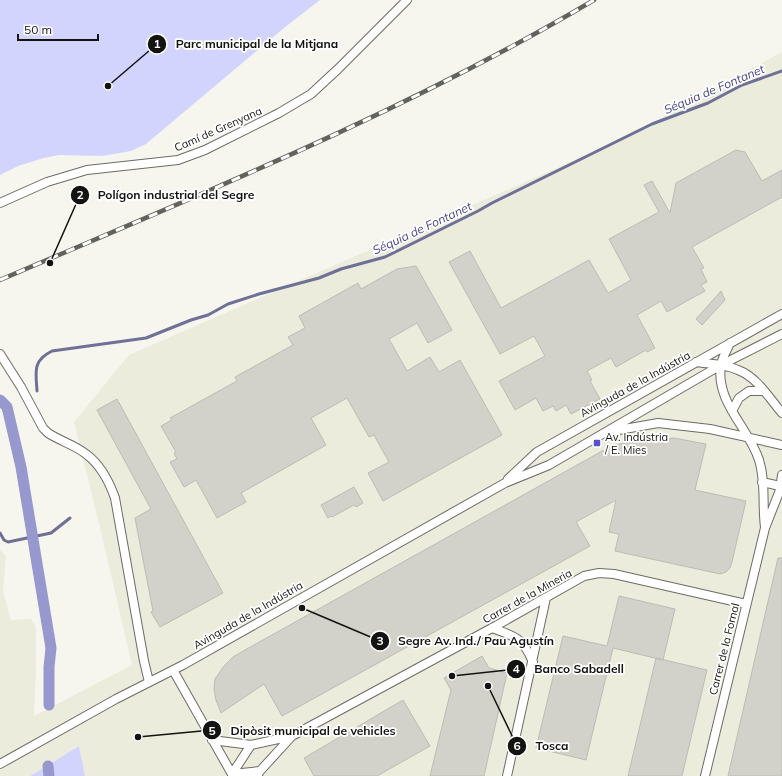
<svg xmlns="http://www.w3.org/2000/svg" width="782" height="776" viewBox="0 0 782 776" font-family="Mulish,sans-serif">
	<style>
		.built { fill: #ebecdc }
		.green { fill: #d3d4fd }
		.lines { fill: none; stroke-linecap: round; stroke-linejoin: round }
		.stream { stroke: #6f7095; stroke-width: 3 }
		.canal { stroke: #9798cd; stroke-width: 11 }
		.building { fill: #d2d2ca; stroke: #bcbcb4 }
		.street-casing { stroke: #6c6c65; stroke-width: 10 }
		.street { stroke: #fff; stroke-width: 8 }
		.rail-casing { stroke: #63635e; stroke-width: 4.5 }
		.rail { stroke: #fff; stroke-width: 3; stroke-dasharray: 9; stroke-linecap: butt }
		.poi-dot { fill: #5f50c9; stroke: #fff; stroke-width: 1.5 }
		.labels { text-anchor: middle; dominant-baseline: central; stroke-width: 3.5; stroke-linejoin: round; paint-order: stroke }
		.street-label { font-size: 11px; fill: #131311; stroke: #fff }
		.poi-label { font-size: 11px; fill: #131311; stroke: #fff; text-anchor: start }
		.water-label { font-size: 12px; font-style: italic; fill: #4a4588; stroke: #fff }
		.leader { fill: none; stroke: #131311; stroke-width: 1.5 }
		.callout-dot { fill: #131311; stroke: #fff; stroke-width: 1.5 }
		.mark-label { font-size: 12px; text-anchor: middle; font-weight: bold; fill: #fff }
		.callout-label { font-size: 12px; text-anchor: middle; font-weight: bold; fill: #131311; stroke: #fff; stroke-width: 3.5; stroke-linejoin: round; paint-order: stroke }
	</style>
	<rect width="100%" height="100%" fill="#f6f6ee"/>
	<path class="built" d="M782,52v724h-697l-6,-30 -49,30h-30v-227l6,8 -3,34 8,29 20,-1 5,8v45l-2,44 98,-51 -31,-133 -27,-110 55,-67 490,-214z"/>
	<path class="green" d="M0,0h320l-36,28 -138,116 -15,7 -29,5 -43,-1 -15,3 -26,8 -18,9z
		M79,746l6,30h-55z"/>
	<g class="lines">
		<path class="stream" d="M37,391c-1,-19 -5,-30 15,-40l94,-13 45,-18 17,-5 20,-11 31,-10 60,-16 22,-9 44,-12 93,-46 14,-8 160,-79 56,-21 34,-18 40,-14
			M0,533l4,7 4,2 43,-9 19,-15"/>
		<path class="canal" d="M0,400l7,7 14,60 30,181 -2,19v38
			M48,766l1,10"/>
	</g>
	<path class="building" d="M736,150l9,2 17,29 20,-11v27l-90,50 12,21 -3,1 6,13 -6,3 4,6 -38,21 -6,-11 -24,14 18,33 -8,4 -1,-2 -30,17 -5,-9 -24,13 5,9 -2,1 10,18 -29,15 -5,-9 -10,6 -3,-5 -10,5 -7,-13 -21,12 -16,-29 46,-25 -11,-20 -34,18 -51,-92 21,-11 31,57 88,-48 19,33 23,-13 -22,-41 50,-27 -15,-27 8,-4 18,32 6,-30z
		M416,266l36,64 -24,13 -11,-20 -28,16 18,32 23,-14 9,15 21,-12 42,75 -119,66 -15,-28 21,-11 -15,-27 -5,2 -22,-39 -36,20 15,27 -85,48 5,9 -29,16 -21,-38 -12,7 -14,-25 7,-3 -3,-6 2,-1 -15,-26 11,-6 -2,-2 67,-37 -2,-4 58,-32 -5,-8 17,-9 -6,-12 59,-33 3,6 36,-20z
		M721,291l4,9 -23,25 -6,-6z
		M117,399l106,194 -63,34 -9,-15 2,-1 -18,-93 16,-9 -54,-99z
		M674,438l32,6 -11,46 51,11 -14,61 -2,6 -4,4 -6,2 -105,-23 4,-17 -10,-2 7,-32 -40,22 14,24 -308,170 -18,-32 -43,29 -5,-13 -2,-11 1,-10 9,-13 9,-9 12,-7 368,-205 27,-4z
		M354,487l9,16 -7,4 -2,-2 -22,12 -1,-1 -3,2 -7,-13z
		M778,558h4v213l-1,5h-53z
		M619,596l56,13 -12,51 -50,-12 -27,112 -50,-12 27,-112 44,10z
		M482,656l7,12 18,5 -23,103h-54l21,-86 -7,-12z
		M656,658l51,12 -9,38 -16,68h-54z
		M403,700l27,46 -53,30h-63l-10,-18z"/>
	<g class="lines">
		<g class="street-casing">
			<path id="street" d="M0,203l47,-21 40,-12 91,-10 27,-10 74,-37 32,-19 27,-25 69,-69
				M730,343c-3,7 -8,15 -9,22 -6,37 28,63 38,95 7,22 3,45 6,67
				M0,354l21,33 22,41 5,5c12,8 27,12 38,21 15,11 23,27 29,44l29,163 5,21
				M696,362c14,2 29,2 42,8 19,7 31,28 44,43
				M732,411l7,-13 10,-7h14
				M613,431l45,-8 52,6 72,16
				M508,479l29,-27 245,-138
				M762,482l18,4 2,-2
				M492,628c24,9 30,9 41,34
				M173,670l60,106
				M212,740l39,5 41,-9 200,-108 92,-52 15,-3 15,1 132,30
				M0,764l116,-65 67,-34 322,-182 44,-18 172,-100 61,-31
				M232,774l19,-29
				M232,774l28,-3
				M257,776l3,-5 32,-35
				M507,776l39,-178
				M705,776l60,-248 15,-38 2,-15"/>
		</g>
		<use href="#street" class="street"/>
		<g class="rail-casing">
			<path id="rail" d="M0,280c201,-86 405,-168 594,-280"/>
		</g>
		<use href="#rail" class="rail"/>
	</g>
	<rect class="poi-dot" x="593" y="439" width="8" height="8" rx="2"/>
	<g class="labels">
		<g class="street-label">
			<text transform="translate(218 129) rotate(-24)">Camí de Grenyana</text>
			<text transform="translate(635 384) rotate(-29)">Avinguda de la Indústria</text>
			<text transform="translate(527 596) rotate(-29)">Carrer de la Mineria</text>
			<text transform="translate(248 615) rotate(-30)">Avinguda de la Indústria</text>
			<text transform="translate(724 649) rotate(-76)">Carrer de la Fornal</text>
		</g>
		<g class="poi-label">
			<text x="605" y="437">Av. Indústria<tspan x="605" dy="13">/ E. Mies</tspan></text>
		</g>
		<g class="water-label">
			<text transform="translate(714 89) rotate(-23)">Séquia de Fontanet</text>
			<text transform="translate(422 228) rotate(-25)">Séquia de Fontanet</text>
		</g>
	</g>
	<path class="leader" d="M108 86L157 44M50 263L80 195M302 608L380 641M452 676L516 669M138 737L212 730M488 686L517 746"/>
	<g class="callout-dot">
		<circle cx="108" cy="86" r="4"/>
		<circle cx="50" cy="263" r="4"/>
		<circle cx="302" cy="608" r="4"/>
		<circle cx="452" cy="676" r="4"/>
		<circle cx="138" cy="737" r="4"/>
		<circle cx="488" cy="686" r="4"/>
		<circle cx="157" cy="44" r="10"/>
		<circle cx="80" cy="195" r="10"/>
		<circle cx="380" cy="641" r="10"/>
		<circle cx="516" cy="669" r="10"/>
		<circle cx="212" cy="730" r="10"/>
		<circle cx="517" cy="746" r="10"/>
	</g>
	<g class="mark-label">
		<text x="157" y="48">1</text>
		<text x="80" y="199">2</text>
		<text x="380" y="645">3</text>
		<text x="516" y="673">4</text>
		<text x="212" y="735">5</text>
		<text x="517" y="750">6</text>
	</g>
	<g class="callout-label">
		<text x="257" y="48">Parc municipal de la Mitjana</text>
		<text x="176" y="199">Polígon industrial del Segre</text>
		<text x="476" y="645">Segre Av. Ind./ Pau Agustín</text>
		<text x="579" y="673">Banco Sabadell</text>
		<text x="313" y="735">Dipòsit municipal de vehicles</text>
		<text x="552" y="750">Tosca</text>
	</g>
	<path d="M18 34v6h80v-6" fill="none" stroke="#131311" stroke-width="2"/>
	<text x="24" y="34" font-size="12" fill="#131311" stroke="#ffffff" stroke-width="3" paint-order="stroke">50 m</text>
</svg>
